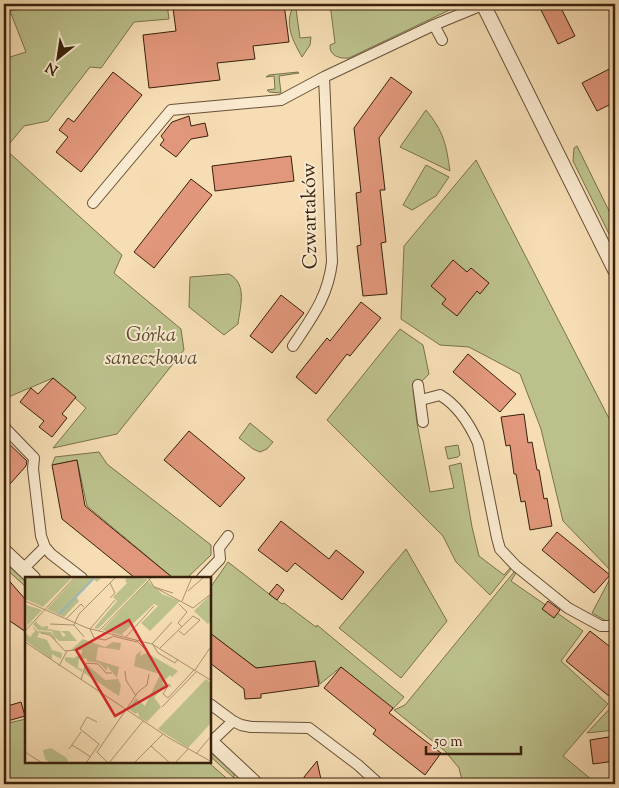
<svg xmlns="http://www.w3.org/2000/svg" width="619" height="788" viewBox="0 0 619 788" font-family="'Sorts Mill Goudy',serif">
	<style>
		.green { fill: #bcc18c; stroke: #7a714c }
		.building { fill: #e1977b; stroke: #38210d }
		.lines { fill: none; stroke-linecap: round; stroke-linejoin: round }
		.minor-casing { stroke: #685036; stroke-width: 12 }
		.tertiary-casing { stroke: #685036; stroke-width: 16 }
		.minor { stroke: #f9e9ce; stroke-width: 10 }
		.tertiary { stroke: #f9e9ce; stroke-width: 14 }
		.labels { text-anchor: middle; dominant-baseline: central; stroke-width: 4; stroke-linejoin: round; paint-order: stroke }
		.street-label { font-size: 20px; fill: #38210d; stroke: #f9e9ce }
		.park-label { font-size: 20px; font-style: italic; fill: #59492d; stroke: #f9e9ce }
		.inset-river { fill: none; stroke: #a0bab7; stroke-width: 2.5 }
		.inset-road { fill: none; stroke: #aa9271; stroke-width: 1 }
		.view { fill: #d62828; fill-opacity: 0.15; stroke: #d62828; stroke-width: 2.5 }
		.inset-edge { fill: none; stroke: #38210d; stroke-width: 2.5 }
	</style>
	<rect width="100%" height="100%" fill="#f6ddb3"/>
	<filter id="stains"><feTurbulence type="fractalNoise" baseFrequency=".004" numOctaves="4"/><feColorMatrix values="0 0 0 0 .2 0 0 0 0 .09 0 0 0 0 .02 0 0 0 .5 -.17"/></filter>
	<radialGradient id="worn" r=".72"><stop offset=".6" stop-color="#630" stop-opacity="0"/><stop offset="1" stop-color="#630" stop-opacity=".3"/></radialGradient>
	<path class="green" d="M32,4h135l2,15 -35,3 -33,46 -11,-1 -42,54 -24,5 -19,23 117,106 -8,18 67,56 3,21 -67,84 -64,14 33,-40 -33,-30 -47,20 -2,-30v-309l22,-7 -16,-41z
		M330,4h132l-113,54c-9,1 -20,-2 -19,-13l5,-2z
		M292,9h4l4,29 11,-1 -1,8 -8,12c-9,-16 -17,-31 -10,-48z
		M298,72l1,1 -20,3 2,17 -12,-1 -2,-2 8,-1 -1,-13 -8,1 3,-2z
		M426,110c18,22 20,34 24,61l-50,-24z
		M577,146l38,77v23l-42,-85 1,-13z
		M476,160l139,270v196l-23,-13 21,-40 -50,-52 -22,-92 -21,-55 -51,-27 -29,-2 -39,-26 3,-73z
		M426,165l23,12 -13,19 -24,14 -9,-5z
		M229,274c19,10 11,33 9,50l-14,11 -35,-28 1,-30z
		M400,329l23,16 6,29 -16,16 4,33 13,69 24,-4 -5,-22 12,-3 11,64 7,29 25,19 6,-7 1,1 -21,26 -34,-33 -13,-26 -116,-116z
		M250,423l23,19 -6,7 -7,3 -7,-3 -14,-11z
		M458,445l2,10 -2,2 -10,2 -3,-12z
		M99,452l8,12 104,81v10l-24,23h-14l-86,-72 -10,-46 -25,5 3,-8z
		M406,549l41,72 -46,57 -62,-50z
		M4,560l22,21v6l-22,-20z
		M228,562l54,42 2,-1 32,24 1,-2 87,72 -15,16 3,-5 -51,-41 -21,17 -5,-23 -56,7 -4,-1 -45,-34v-45z
		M514,572l2,1 -5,8 72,50 -22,30 47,43 -45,52 34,28h-134l-4,-16 -14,-17 -51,-41 11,-5z
		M615,703v27l-28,3z
		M26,719v43h182l25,22h-229v-60z
		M210,752l24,20v6l-24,-22z"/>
	<path class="building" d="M211,4v5l34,-3v-2h39l5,38 -36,4 2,13 -38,4 3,17 -71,8 -6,-53 33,-4 -3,-23z
		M538,4h21l16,32 -17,8z
		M615,66v36l-18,9 -15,-28z
		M113,72l29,23 -61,77 -25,-20 12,-15 -9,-7 9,-12 6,4z
		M391,77l21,15 -33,46 6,52h-5l6,52 -5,1 6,51 -24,2 -6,-50 4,-1 -5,-52 5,-1 -7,-64z
		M189,116l2,10 14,-3 3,13 -17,3 -15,18 -16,-12 4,-5 -3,-4 11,-14z
		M291,156l3,25 -79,10 -3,-25z
		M191,179l21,16 -58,73 -20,-16z
		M453,260l14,12 4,-4 18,15 -9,11 -3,-3 -20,25 -15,-12 4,-5 -15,-13z
		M281,295l23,18 -32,40 -22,-17z
		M361,302l20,16 -31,38 -3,-2 -31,40 -20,-17 31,-39 3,3z
		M468,354l48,40 -16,18 -47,-40z
		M53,378l23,19 -14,17 5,4 -15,19 -13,-10 5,-6 -24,-19 11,-14 7,6z
		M524,414l4,29 4,-1 5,28h2l5,29 3,-1 5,28 -22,4 -5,-29 -4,1 -5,-28h-2l-4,-29 -4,1 -5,-29z
		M189,431l56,47 -25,29 -56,-47z
		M4,439l23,22 -1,5 -16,18 -6,-5z
		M77,460l8,46 88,72h-38l-73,-59 -10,-54z
		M281,521l48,38 7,-9 28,22 -22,28 -47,-37 -8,9 -29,-22z
		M557,532l53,43 -16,18 -52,-43z
		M4,575l22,25v32l-22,-15z
		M277,584l7,6 -7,10 -8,-6z
		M548,601l12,9 -6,8 -12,-9z
		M590,631l19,15 6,-7v62l-49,-40z
		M210,633l46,35 59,-7 4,25 -58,8v4l-16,1 -1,-10 -34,-26z
		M341,667l52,41 -4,5 52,40 -16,22 -52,-41 3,-4 -52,-42z
		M21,702l4,14 -21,6v-15z
		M615,736v25l-22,3 -3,-24z
		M317,761l5,23h-17l-1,-7z"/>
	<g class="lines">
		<g class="minor-casing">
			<path id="minor" d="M434,25l8,15
				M93,203l78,-93 110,-10 43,-23 110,-52 51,-21
				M293,346c19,-29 35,-49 39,-84l-8,-185
				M418,385l5,37
				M421,400l19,-5c17,10 30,30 38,48l19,95 3,11 16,17 52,42 33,18h14
				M4,425l2,4 28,29 -1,11 8,67 4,11 -22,22
				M45,547l6,7 31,24
				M202,578l18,-19 -1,-11 9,-12
				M210,704l23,17 -22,21
				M233,721l8,4 10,2 58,1 49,37 21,19"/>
		</g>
		<g class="tertiary-casing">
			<path id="tertiary" d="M483,4l132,266
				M4,551l29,27
				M210,741l46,43"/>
		</g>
		<use href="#minor" class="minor"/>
		<use href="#tertiary" class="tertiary"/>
	</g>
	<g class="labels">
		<g class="street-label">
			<text transform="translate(311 216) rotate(-91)">Czwartaków</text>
		</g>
		<g class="park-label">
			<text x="151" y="336">Górka<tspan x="151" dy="23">saneczkowa</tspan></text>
		</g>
	</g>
	<g transform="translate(25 577)">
		<rect width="186" height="186" fill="#f6ddb3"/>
		<path d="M0,0h48l-30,30 -18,-8zM51,0h26l-5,5 -3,-3 -18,18 3,4 -15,16 -17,-8zM97,0l4,4v-4l22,2 -50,50 -4,-1 23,-27 -4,-4 14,-14zM123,4l14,13 18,7 -30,30 -9,-8 17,-17 -4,-2 -32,30 3,2 -23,-6zM186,17v27l-3,3 -14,-13zM1,28l16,5 -17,18 2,-3zM15,40l-4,5 6,5 6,-1v3l12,2 3,6 3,-2 -5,-4h8l8,10h-18l-4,-4 2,6 -7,-9 -11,-1 -2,4 10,3 5,10 10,3 -1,6 -9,-5v6l-27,-20v-7l5,4 5,-6 -3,-6 5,6 14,1 4,5 -3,-6 -14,-1 -5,-6zM58,62l22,8 8,-5 8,1 -1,7 -22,-3 -2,13 23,7 -2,11 -10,-12v5l-8,-8 -12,-2v-3l-8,1 -1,9 4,1v3l-17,-11v-4l9,1 8,-5v-3h-11zM116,74l-1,5 7,-3 31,18 -6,6 -2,-2 -8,8 4,3 -12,11 7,10 -14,15 -8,-5 -1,-5 -2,2 -8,-5 8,-11 9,8 14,-29v-3l-25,-8 2,-11zM60,86l20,17 13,-1 3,6 -2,11 -35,-23zM181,102l5,4v40l-23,25 -30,-19zM26,171l16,10 1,5h-18l-5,-4 -2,-9z" fill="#bcc18c"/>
		<path class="inset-river" d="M34,37l36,-37"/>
		<path class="inset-road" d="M123,0l6,10 19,6M129,10l39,21 19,-15M163,14l16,-14M85,21l5,-5 -5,-10M0,24l62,27 65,16 60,37M157,24l10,-24M154,27l8,8 -9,11 4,4M41,42l15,-15 3,3M25,47l24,1M65,52l25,-29M65,52l4,9 11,2 7,-3M0,54l50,-54M74,54l53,-54M16,56l9,2 15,16 11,-1M87,59l25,6M59,60l-10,-12 5,-11 37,-37M101,60l28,-31M112,64l11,11M0,65l144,96 43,24M127,67l20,-22M128,68l5,8 17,10 3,-4M135,71l33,-32 7,4 -16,15 -5,-4M34,89l8,-15M170,93l17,-25M100,94l1,9 10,16M56,103l5,-17 12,1 8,9h6M146,110l-2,-3 -6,10 5,4 26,-28M137,130l34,-35M47,168l19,12M126,169l19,17M44,172l12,-17M0,175l17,11M171,177l16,-19M61,186l13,-19 -19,-15 7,-12 10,5M83,186l-11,-11 41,-60 9,-7 2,-11M84,186l34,-42M109,186l29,-29M150,186l13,-14"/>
		<path class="view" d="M104,43l38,66 -52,30 -39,-66z"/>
		<rect width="186" height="186" class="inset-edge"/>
	</g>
	<rect width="619" height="788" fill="none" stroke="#f6ddb3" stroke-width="20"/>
	<rect x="5" y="5" width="609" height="778" fill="none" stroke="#38210d" stroke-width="2.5"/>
	<rect x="10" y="10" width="599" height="768" fill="none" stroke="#38210d"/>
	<g transform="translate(58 58) rotate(210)" stroke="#f9e9ce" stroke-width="4" paint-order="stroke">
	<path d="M0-4L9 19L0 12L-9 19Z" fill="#38210d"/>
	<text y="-8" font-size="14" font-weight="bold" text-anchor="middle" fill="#38210d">N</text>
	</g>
	<path d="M426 746v8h95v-8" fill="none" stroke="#38210d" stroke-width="2.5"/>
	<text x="434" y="746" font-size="15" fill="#38210d" stroke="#f9e9ce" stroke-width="4" paint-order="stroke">50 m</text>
	<rect width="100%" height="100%" filter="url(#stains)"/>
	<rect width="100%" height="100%" fill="url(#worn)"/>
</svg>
